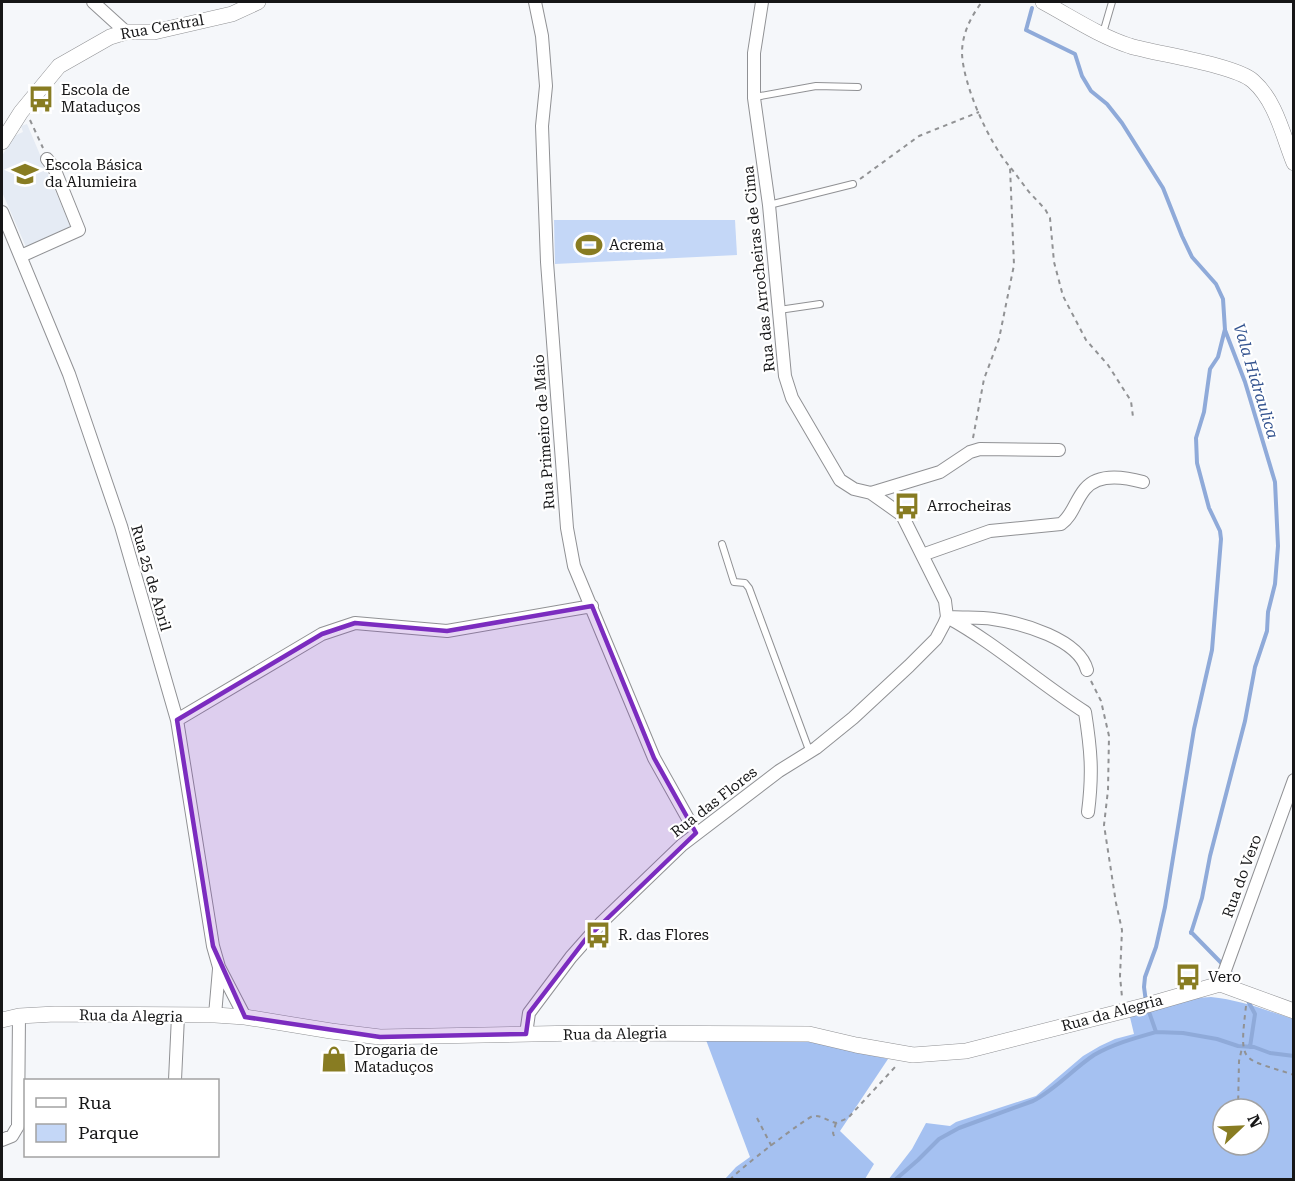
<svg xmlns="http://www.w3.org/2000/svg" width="1295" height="1181" viewBox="0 0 1295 1181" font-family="'Roboto Serif',serif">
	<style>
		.built { fill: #e5ebf4 }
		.green { fill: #c4d7f7 }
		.forest { fill: #a5c1f1; fill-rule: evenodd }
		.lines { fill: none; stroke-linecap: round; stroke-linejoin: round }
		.stream { stroke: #8faad9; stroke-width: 4 }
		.service-casing { stroke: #909194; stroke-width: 8 }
		.minor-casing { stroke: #909194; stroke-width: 14 }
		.tertiary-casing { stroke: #909194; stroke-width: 16 }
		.path { stroke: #919294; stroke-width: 2; stroke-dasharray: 4.5 4.5; stroke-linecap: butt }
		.service { stroke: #fff; stroke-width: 6 }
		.minor { stroke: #fff; stroke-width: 12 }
		.tertiary { stroke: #fff; stroke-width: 15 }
		.marked { fill: #7b2cbf; fill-opacity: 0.2; stroke: #7b2cbf; stroke-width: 4.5; stroke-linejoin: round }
		.labels { text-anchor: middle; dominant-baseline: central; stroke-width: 4.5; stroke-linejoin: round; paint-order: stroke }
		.street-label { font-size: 15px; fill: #161617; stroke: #fff }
		.poi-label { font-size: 15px; fill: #161617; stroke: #fff; text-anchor: start }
		.water-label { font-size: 16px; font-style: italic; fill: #33538f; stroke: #fff }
	</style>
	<rect width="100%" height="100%" fill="#f5f7fa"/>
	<path class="built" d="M27,124l44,104 -42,19h-3l-24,-55v-36l12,-20 9,-4 -2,-6z"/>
	<path class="green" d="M554,220h181l2,35 -182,9z"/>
	<path class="forest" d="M1211,997c29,3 55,13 82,22v160l-405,1 24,-31 14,-26 24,3 6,-4 80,-26 47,-40 17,-10 15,-7 19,-5 -5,-21 67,-15zM1223,1109h36v36h-36z
		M782,1039l36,4 70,16 -48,72 34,33 -9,15h-140l11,-12 14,-10 -44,-117z"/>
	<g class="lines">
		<path class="stream" d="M1032,8l-6,22 49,24 7,22 9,15 16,13 15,19 41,65 19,48 10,21 24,27 7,15 2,31 20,52 30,100 3,64 -3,38 -7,28 -1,19 -12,36 -10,54 -35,135 -8,42 -11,35
			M1191,932l44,45 4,8
			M1247,999l8,15 -5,33
			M1146,1002l-2,-15 1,-10 11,-30 9,-40 29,-178 18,-79 9,-111 -1,-8 -11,-23 -12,-45 -1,-25 8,-26 6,-43 8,-12 7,-28
			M1156,1032l27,1 34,6 21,7 16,1 16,6 24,3
			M895,1180l23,-20 21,-21 20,-11 74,-27c23,-12 40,-32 61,-46 19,-11 41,-17 62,-23l-8,-23"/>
		<g class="service-casing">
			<path id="service" d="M1103,33l9,-31
				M755,97l61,-11 42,1
				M769,205l84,-21
				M779,310l41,-6
				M722,544l12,38 11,1 4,5 60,162"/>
		</g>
		<g class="minor-casing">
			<path id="minor" d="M93,2l33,30
				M535,2l7,34 4,50 -4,40 5,136 20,266 7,38 80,192 42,75
				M2,212l67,162 52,152 56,194 36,226 6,21 26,50
				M21,256l58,-26 -25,-62 -7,-9
				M871,493l69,-21 30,-20 10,-3 79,1
				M922,555l68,-24 71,-7c12,-9 14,-23 24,-35 13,-16 40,-12 58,-7
				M947,617c48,26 91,65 138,95 6,38 8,61 3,100
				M951,617c14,1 29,0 42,2 29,4 86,20 94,51
				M177,720l145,-86 33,-11 92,8 145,-25
				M1220,984l74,-204
				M215,1015l4,-46
				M526,1034l3,-21 42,-56 31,-35 80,-77 97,-74 37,-23 37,-30 56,-52 27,-27 8,-15 3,-7 -2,-16 -43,-86 -31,-22 -17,-4 -14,-9 -48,-82 -7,-22 -16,-171 -15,-107v-45l8,-51
				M175,1080l3,-64
				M2,1140l10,-4 6,-10 1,-110"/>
		</g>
		<g class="tertiary-casing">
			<path id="tertiary" d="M1043,2c28,15 56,34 87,44 27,8 105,19 123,35 23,20 30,55 41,82
				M2,142l19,-30 38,-46 51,-29 16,-5h28l78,-18 26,-12
				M2,1020l17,-4 36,-2 160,1 30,2 86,14 49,6 200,-4 229,1 47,11 57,10 53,-4 181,-46 73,-21 74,27"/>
		</g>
		<path class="path" d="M30,120l13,28
			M1011,168l18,24 16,17 5,9 4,44 9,34 23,44 22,25 23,36 2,16
			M860,179l59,-43 60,-24
			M973,438l11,-59 15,-40 15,-74 -4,-98c-21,-24 -47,-82 -48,-114 0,-19 9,-37 20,-51
			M1091,681l10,20 8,35 -1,54 -4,35 12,78 6,27 -2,46 2,21
			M1246,1006c-7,60 -5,51 48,69
			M1238,1109l1,-48 3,-13
			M757,1118l15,29
			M834,1136l-1,-3 3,-10
			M730,1180c5,-8 77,-63 83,-64 9,-1 14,5 23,7l12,-5 48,-52"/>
		<use href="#service" class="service"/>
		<use href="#minor" class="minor"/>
		<use href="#tertiary" class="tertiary"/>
	</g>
	<path class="marked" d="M592,606l62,152 42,75 -111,107 -56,73 -3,21 -146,3 -135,-20 -32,-71 -36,-226 145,-86 33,-11 92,8z"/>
	<defs>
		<g id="bus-bare" transform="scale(2.07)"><path d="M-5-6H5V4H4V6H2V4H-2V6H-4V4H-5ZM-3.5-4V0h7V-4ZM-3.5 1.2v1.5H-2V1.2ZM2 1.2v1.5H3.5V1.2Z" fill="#887c22" stroke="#fff" stroke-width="2.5" paint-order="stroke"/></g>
		<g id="school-bare" transform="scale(2.07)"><path d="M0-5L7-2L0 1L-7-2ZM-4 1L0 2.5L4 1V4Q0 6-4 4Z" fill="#887c22" stroke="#fff" stroke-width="2.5" paint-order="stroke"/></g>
		<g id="stadium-bare" transform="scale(2.07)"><path d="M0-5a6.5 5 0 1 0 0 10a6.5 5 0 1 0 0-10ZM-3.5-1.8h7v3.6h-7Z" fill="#887c22" stroke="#fff" stroke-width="2.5" paint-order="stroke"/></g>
		<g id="shop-bare" transform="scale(2.07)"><path d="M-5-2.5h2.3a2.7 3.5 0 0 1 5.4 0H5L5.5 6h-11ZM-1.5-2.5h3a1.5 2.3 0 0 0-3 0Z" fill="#887c22" stroke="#fff" stroke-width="2.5" paint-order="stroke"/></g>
	</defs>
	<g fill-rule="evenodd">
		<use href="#bus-bare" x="41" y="99"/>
		<use href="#school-bare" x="25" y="174"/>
		<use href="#stadium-bare" x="589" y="245"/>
		<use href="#bus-bare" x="907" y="506"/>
		<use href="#bus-bare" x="598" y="935"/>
		<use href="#bus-bare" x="1188" y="977"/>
		<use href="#shop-bare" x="334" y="1059"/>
	</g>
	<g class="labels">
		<g class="street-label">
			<text transform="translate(162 27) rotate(-10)">Rua Central</text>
			<text transform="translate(759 269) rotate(-96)">Rua das Arrocheiras de Cima</text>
			<text transform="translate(544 432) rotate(-94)">Rua Primeiro de Maio</text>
			<text transform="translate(151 578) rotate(74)">Rua 25 de Abril</text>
			<text transform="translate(714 802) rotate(-38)">Rua das Flores</text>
			<text transform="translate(1242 876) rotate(-70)">Rua do Vero</text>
			<text transform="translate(1112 1013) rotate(-15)">Rua da Alegria</text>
			<text transform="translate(131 1016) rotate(1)">Rua da Alegria</text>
			<text transform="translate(615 1034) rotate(-1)">Rua da Alegria</text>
		</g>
		<g class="poi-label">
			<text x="61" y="90">Escola de<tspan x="61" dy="17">Mataduços</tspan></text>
			<text x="45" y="165">Escola Básica<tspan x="45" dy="17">da Alumieira</tspan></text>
			<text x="609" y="245">Acrema</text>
			<text x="927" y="506">Arrocheiras</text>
			<text x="618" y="935">R. das Flores</text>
			<text x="1208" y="977">Vero</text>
			<text x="354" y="1050">Drogaria de<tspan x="354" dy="17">Mataduços</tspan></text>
		</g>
		<g class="water-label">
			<text transform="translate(1256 381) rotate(73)">Vala Hidraulica</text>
		</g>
	</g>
	<rect width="1295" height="1181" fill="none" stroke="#161617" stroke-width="6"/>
	<rect x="24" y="1079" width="195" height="78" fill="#ffffff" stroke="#a2a2a2" stroke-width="1.5"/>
	<rect x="36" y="1098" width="30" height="9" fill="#ffffff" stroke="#a2a2a2" stroke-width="1.5"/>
	<text x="78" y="1109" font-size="18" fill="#161617">Rua</text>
	<rect x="36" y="1124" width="30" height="18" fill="#c4d7f7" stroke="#a2a2a2" stroke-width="1.5"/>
	<text x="78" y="1139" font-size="18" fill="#161617">Parque</text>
	<g transform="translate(1241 1127) rotate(67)"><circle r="28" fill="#ffffff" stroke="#a2a2a2" stroke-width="1.5"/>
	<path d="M0-4.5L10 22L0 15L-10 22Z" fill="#887c22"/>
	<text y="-9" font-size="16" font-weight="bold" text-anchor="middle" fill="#161617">N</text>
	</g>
</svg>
